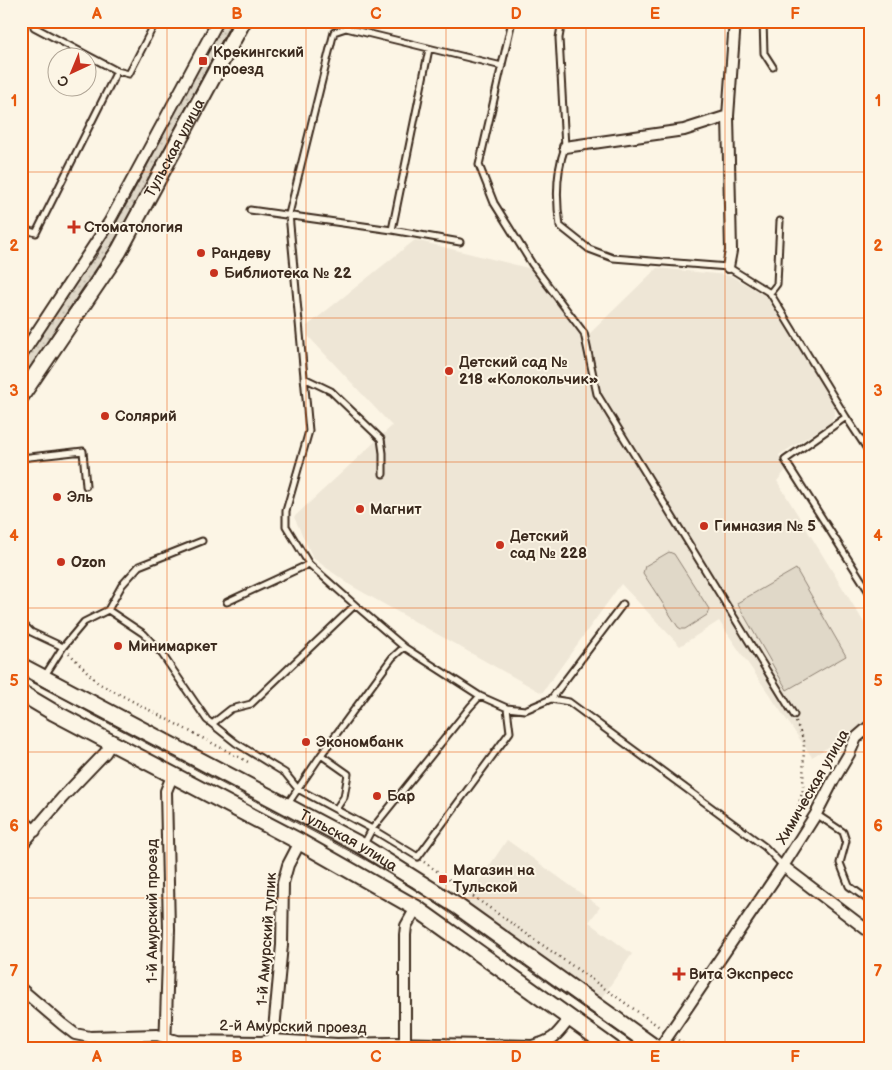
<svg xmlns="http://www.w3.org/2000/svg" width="892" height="1070" viewBox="0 0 892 1070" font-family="'Balsamiq Sans',sans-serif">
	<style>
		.built { fill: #eee6d6 }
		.grass { fill: url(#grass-dots); stroke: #8e8173 }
		.pitch { fill: #e0d8c8; stroke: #8e8173 }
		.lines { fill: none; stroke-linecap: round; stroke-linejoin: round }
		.lane-casing { stroke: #3b2a1e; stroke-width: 9 }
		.street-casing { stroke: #3b2a1e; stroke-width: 14 }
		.secondary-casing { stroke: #3b2a1e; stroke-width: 19 }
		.path { stroke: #3b2a1e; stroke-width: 2.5; stroke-dasharray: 1 4; stroke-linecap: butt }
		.lane { stroke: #fcf5e5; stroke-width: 5 }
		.street { stroke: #fcf5e5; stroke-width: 10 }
		.secondary { stroke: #fcf5e5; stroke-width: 15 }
		.tram { stroke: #3b2a1e; stroke-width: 1 }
		.grid { fill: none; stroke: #e8590c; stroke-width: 1; stroke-opacity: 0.55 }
		.poi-dot { fill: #c8321e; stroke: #fcf5e5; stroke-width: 2 }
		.labels { text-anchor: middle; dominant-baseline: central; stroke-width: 4; stroke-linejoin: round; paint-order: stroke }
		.poi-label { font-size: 15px; font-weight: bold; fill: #3b2a1e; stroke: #fcf5e5; text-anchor: start }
		.street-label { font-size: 15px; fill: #3b2a1e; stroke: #fcf5e5 }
		.neatline { fill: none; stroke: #e8590c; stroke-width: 2 }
		.grid-label { font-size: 16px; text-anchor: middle; font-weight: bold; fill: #e8590c }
	</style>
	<defs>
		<pattern id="grass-dots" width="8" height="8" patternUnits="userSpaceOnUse" patternTransform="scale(1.25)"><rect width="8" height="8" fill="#e0d8c8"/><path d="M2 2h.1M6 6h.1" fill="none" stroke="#c1baab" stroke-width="1.8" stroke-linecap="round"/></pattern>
	</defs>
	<rect width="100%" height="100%" fill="#fcf5e5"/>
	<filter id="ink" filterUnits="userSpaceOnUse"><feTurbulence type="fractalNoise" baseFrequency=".02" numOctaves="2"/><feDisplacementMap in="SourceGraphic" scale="10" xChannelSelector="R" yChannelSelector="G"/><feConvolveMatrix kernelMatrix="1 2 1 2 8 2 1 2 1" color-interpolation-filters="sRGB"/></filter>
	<g filter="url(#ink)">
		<path class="built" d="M415,240l117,29 51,71 74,-72 69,7 7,2 33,19 68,107 1,10 -4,9 -52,33 7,15 -9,11 94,153v87l-59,36 -93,-136 -39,25 -59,-62 -79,109 -192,-108 -37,-27 -19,-41 98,-91 -84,-90 -1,-10z
			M507,840l93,67 -11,15 43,32 -32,46 -136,-97z"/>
		<path class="grass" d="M221,21h15l-112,209 -103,156v-23l62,-95z"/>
		<path class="pitch" d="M669,552l5,2 35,55 -2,6 -22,14h-4l-3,-2 -35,-54 2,-7z
			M796,569l50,87 -59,34 -50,-87z"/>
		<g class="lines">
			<g class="lane-casing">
				<path id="lane" d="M351,21l-5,7 -12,4 -45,182 20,217 -23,80v15l23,38 46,41 49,42 76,49 27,12 18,2 26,-11 18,3 196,145 18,19
					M512,21l-33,144 15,38 38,61 52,69 13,61 197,321
					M562,21l-3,17 6,109c-9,25 -9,53 -5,79l29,23 24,9 115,9 42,26 76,124
					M763,21l1,32 9,14
					M34,27l83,44 12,3 27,-53
					M346,28l156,38
					M250,210l142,20 68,12
					M392,230l37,-181
					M21,232l2,-3 13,4 81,-162
					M770,293l7,-9 3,-63
					M304,378l27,13 50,48 2,14v21
					M871,455l-25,-38 -61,43 86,135
					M21,458l62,-7 3,35
					M227,602l82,-38
					M108,610l14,-25 17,-19 63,-25
					M21,622l10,10 32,15
					M44,677l19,-30 21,-25 24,-12 36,24 18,20 45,66 29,23 49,30 13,16 74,40 46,28 92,-125 -3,-24
					M551,699l72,-95
					M212,724l19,-15 20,-5 104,-99
					M321,755l27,19 -4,23 -8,12
					M287,805l34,-50 71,-97 12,-11
					M816,814l27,18 3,9 -6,22 9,23 22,16
					M364,844l8,-15 98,-122 10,-11"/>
			</g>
			<g class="street-casing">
				<path id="street" d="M871,21v3
					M565,147l119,-17 44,-14
					M728,267l3,-16 -3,-135 7,-95
					M21,356l89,-135 108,-200
					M21,819l14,12
					M21,846l41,-48 43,-45 7,-11
					M783,866l88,67
					M21,989l41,35 13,10 15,3 67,-2 20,6 85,1 11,-2 64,4 55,-1 140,3c23,-6 24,-10 38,-28
					M273,1040l9,-95 1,-62 5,-18 12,-23
					M165,1049l4,-120 -3,-138 7,-17
					M405,1049v-114l1,-9 10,-18
					M659,1049l124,-183 33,-52 17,-33 16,-27 7,-16 15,-13"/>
			</g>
			<g class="secondary-casing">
				<g id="secondary">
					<path id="s1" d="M21,396l98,-145 124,-230"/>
					<path id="s2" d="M21,666l341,180 95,60 200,143"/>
					<path d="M21,693l32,19 247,130 116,66 197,141"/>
				</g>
			</g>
			<path class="path" d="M69,653l29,30 152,80
				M796,722l8,19 -1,49 -8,26 4,3
				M424,862l237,166
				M678,1040l13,9"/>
			<use href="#lane" class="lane"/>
			<use href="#street" class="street"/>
			<use href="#secondary" class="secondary"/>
			<path class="tram" d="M94,260l76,-138
				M21,380l71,-102 30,-50 110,-207
				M21,674l74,42 264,140 54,31 228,162"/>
		</g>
	</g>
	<path class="grid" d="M167,21v1028M306,21v1028M446,21v1028M586,21v1028M725,21v1028M21,172h850M21,318h850M21,462h850M21,608h850M21,752h850M21,898h850"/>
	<g class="poi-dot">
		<rect x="198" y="56" width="10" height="10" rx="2.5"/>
		<path d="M71.5 219.5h5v5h5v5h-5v5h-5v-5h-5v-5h5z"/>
		<circle cx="201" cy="253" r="5"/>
		<circle cx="214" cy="273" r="5"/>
		<circle cx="449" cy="371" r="5"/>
		<circle cx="105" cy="416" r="5"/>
		<circle cx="57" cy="497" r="5"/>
		<circle cx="360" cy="509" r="5"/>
		<circle cx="704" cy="526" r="5"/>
		<circle cx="500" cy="545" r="5"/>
		<circle cx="61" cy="562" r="5"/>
		<circle cx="118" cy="646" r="5"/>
		<circle cx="306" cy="742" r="5"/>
		<circle cx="377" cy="796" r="5"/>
		<rect x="438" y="874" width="10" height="10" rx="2.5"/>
		<path d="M676.5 966.5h5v5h5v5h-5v5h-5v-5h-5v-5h5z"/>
	</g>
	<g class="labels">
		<g class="poi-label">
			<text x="213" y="52">Крекингский<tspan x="213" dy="17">проезд</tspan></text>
			<text x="84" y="227">Стоматология</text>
			<text x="211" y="253">Рандеву</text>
			<text x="224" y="273">Библиотека № 22</text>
			<text x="459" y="362">Детский сад №<tspan x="459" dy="17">218 «Колокольчик»</tspan></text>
			<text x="115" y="416">Солярий</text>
			<text x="67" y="497">Эль</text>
			<text x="370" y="509">Магнит</text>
			<text x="714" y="526">Гимназия № 5</text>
			<text x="510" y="536">Детский<tspan x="510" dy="17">сад № 228</tspan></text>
			<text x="71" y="562">Ozon</text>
			<text x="128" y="646">Минимаркет</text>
			<text x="316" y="742">Экономбанк</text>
			<text x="387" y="796">Бар</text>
			<text x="453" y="870">Магазин на<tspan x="453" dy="17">Тульской</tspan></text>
			<text x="689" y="974">Вита Экспресс</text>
		</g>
		<g class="street-label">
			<text stroke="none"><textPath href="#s1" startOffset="292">Тульская улица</textPath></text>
			<text transform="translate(813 787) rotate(-60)">Химическая улица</text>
			<text stroke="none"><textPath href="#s2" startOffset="371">Тульская улица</textPath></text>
			<text transform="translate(152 911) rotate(-90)">1-й Амурский проезд</text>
			<text transform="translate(267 939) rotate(-86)">1-й Амурский тупик</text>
			<text transform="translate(293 1027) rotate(1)">2-й Амурский проезд</text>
		</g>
	</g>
	<rect width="892" height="1070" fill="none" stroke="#fcf5e5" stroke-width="55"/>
	<g transform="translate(72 72) rotate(224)"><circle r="24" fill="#fcf5e5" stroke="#afa495"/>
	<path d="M0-4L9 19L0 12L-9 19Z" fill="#c8321e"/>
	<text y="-8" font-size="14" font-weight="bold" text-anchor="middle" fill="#3b2a1e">С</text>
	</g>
	<rect x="28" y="28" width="836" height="1014" class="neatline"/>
	<g class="grid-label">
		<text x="97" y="19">A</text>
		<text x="237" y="19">B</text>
		<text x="376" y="19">C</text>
		<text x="516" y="19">D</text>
		<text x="655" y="19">E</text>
		<text x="795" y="19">F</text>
		<text x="14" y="106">1</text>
		<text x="878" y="106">1</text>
		<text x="14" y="251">2</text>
		<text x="878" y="251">2</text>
		<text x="14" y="396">3</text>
		<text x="878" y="396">3</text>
		<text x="14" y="541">4</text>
		<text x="878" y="541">4</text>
		<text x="14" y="686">5</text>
		<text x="878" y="686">5</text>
		<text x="14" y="831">6</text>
		<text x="878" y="831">6</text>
		<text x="14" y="976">7</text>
		<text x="878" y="976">7</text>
		<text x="97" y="1062">A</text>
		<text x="237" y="1062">B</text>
		<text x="376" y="1062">C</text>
		<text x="516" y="1062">D</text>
		<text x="655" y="1062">E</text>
		<text x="795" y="1062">F</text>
	</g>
</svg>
